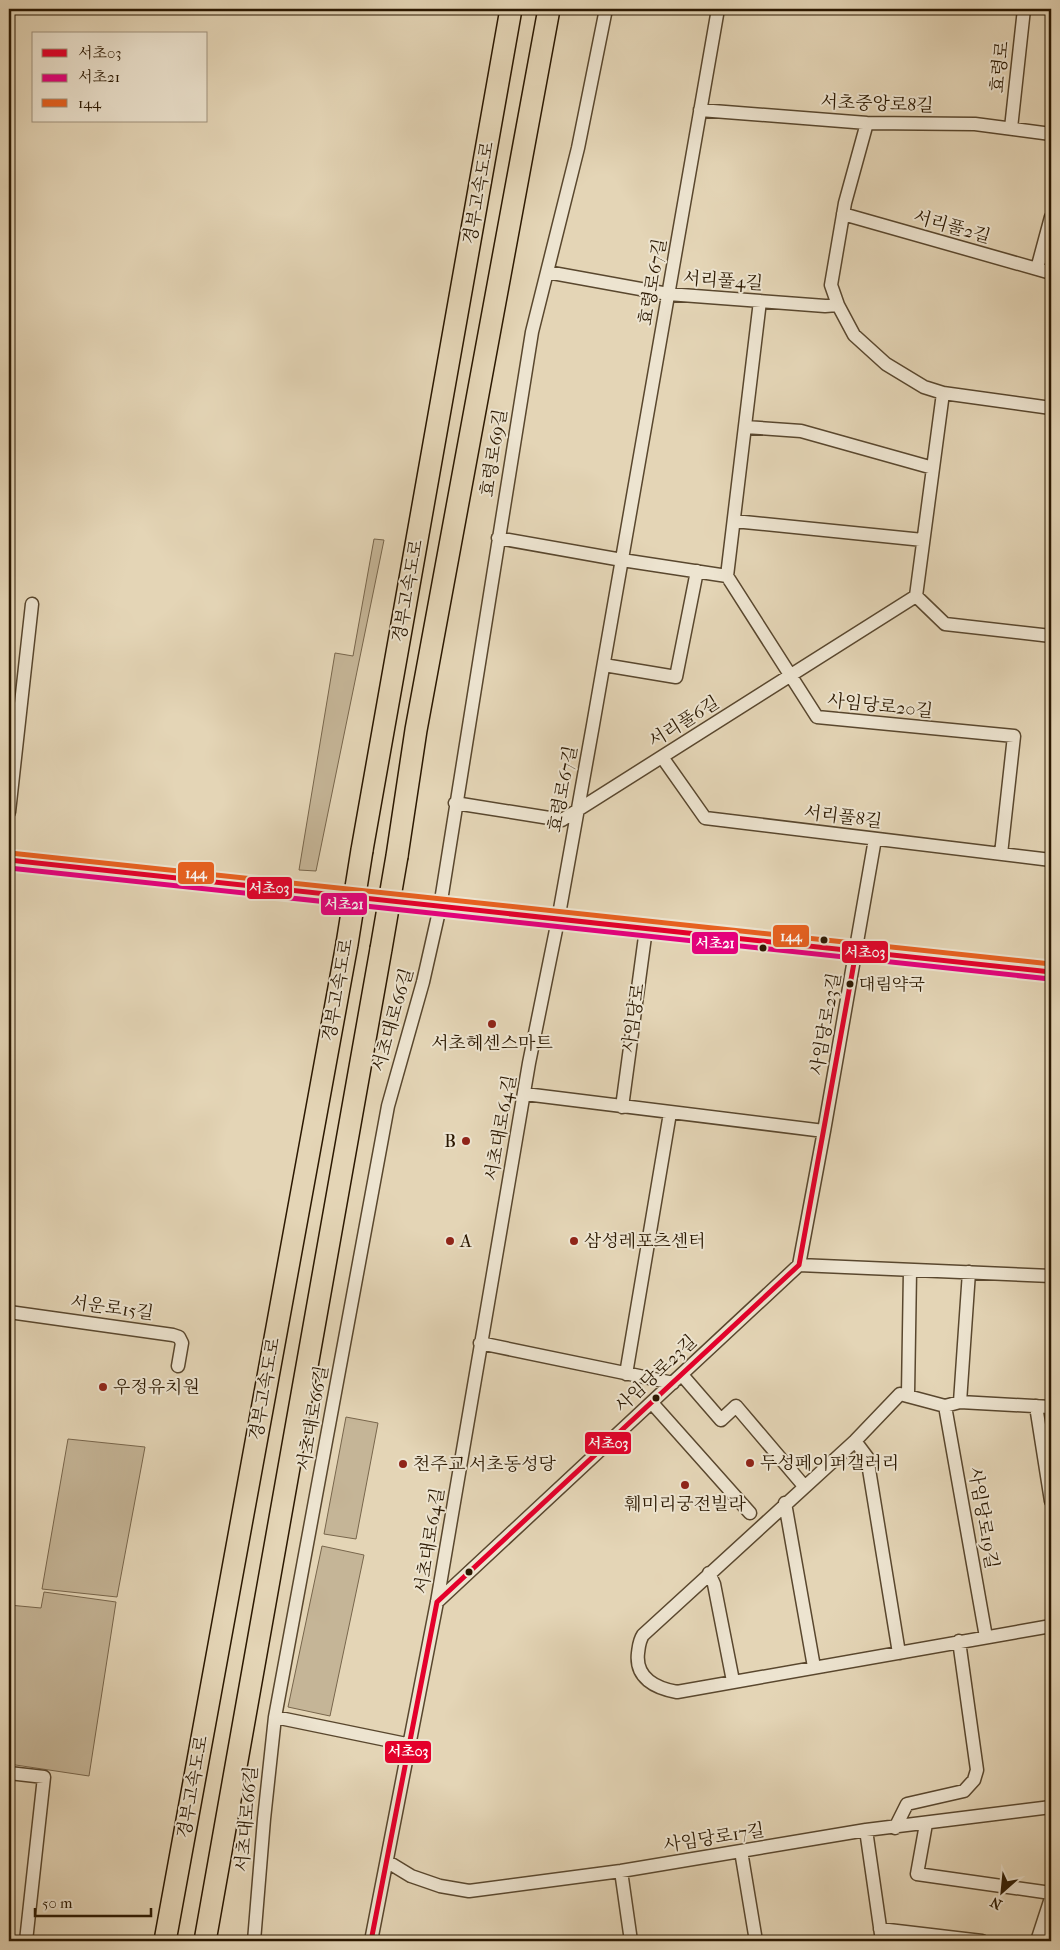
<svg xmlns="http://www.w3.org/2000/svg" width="1060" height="1950" viewBox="0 0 1060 1950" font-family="'IM FELL French Canon','Noto Serif KR',serif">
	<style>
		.green { fill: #c5b597; stroke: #78664c }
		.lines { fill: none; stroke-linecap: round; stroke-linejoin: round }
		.minor-casing { stroke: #59472e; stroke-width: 15 }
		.secondary-casing { stroke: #2b1801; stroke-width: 21 }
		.trunk-casing { stroke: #2b1801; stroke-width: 24 }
		.minor { stroke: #ede4d0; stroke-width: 12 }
		.secondary { stroke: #ede4d0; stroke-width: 19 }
		.trunk { stroke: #e4d5b6; stroke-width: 21 }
		.trunk-bridge-casing { stroke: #2b1801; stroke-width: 24; stroke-linecap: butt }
		.trunk-bridge { stroke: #e4d5b6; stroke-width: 21 }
		.bus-1-casing { stroke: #ede4d0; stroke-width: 9 }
		.bus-2-casing { stroke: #ede4d0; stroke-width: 9 }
		.bus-3-casing { stroke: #ede4d0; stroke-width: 9 }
		.bus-1 { stroke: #e4002b; stroke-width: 5 }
		.bus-2 { stroke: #e5007d; stroke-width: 5 }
		.bus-3 { stroke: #e86120; stroke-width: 5 }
		.bus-dot { fill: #2b1801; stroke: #ede4d0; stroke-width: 2 }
		.poi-dot { fill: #8f2418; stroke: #ede4d0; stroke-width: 2 }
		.labels { text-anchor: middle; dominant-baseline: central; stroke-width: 4; stroke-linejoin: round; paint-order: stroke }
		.bus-label { font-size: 17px; fill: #2b1801; stroke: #ede4d0; text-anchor: start }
		.street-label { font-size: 18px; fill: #2b1801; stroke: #ede4d0 }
		.poi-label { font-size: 18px; fill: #2b1801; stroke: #ede4d0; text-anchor: start }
		.line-badge { stroke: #ede4d0; stroke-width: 2 }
		.badge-label { font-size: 14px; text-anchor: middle; font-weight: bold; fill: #fff }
	</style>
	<rect width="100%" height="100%" fill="#e4d5b6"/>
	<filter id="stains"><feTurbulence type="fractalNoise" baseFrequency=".004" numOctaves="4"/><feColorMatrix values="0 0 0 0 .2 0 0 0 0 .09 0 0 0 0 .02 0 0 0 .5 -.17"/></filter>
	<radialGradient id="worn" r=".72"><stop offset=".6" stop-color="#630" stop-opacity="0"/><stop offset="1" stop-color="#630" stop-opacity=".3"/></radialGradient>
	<path class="green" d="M374,539l10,1 -68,331 -17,-1 36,-217 18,3z
		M346,1417l32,6 -22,116 -32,-5z
		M68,1439l77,8 -28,150 -75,-8z
		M322,1546l42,9 -34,161 -42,-9z
		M44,1592l72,10 -27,174 -80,-12v-159l32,3z"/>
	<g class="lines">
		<g class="minor-casing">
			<path id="minor" d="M700,110l167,13 108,1 76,10
				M867,123l-22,80 -14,82 7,20 16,30 32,29 38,23 19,6 108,15
				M1011,128l13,-119
				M843,214l208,59
				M1037,269l14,-52
				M547,272l121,22 157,12 13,-1
				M760,301l-33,275 90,141 197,19 -13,118
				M943,393l-27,203 29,28 106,12
				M745,427l56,4 132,37
				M734,521l189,19
				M498,538l124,22 105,16
				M604,665l72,12 21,-106
				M662,757l43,61 346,42
				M455,803l107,17 354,-224
				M9,812l23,-208
				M525,1094l299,37
				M622,1107l24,-178
				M799,1265l252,11
				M9,1312l164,23 6,2 3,6 -4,23
				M480,1343l193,40
				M626,1374l44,-261
				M682,1375l39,45 15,-14 68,80
				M908,1394l2,-123
				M960,1402l9,-130
				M652,1403l98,110
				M945,1406l41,231
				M1036,1406l15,95
				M1051,1407l-91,-5 -15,4 -45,-12 -45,47 -212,194c-4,6 -4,11 -5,18 -3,25 17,35 39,39l374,-66
				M855,1441l12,16 32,196
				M785,1503l29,164
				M709,1573l5,11 19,97
				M437,1602l362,-337 25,-134 51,-292
				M275,1717l136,28
				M9,1773l35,4 -18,164
				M926,1824l-9,50 134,19
				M895,1828l12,-24 57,-13 10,-11 3,-10 -18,-129
				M866,1830l16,111
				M741,1851l15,90
				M388,1862l23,14 29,10 29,5 152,-20 245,-41 185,-23
				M621,1871l10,70
				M880,1929l102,12
				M254,1941l10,-122 11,-102 113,-611 35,-124 17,-75 92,-575 46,-184 28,-139
				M371,1941l66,-339 92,-539 29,-143 35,-195 125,-716
				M1037,1941l14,-43"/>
		</g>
		<g class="secondary-casing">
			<path id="secondary" d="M9,860l1042,112"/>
		</g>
		<g class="trunk-casing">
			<path id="trunk" d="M362,850l149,-841
				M397,856l19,-126 133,-721
				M165,1941l182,-997
				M205,1941l176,-992"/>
		</g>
		<use href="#minor" class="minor"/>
		<use href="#secondary" class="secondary"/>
		<use href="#trunk" class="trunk"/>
		<g class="trunk-bridge-casing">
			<path id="trunk-bridge" d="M347,944l15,-94
				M381,949l16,-93"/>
		</g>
		<use href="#trunk-bridge" class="trunk-bridge"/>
		<g class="bus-1-casing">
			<path id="bus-1" d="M9,860l1042,112
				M371,1941l66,-339 362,-337 57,-313"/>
		</g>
		<g class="bus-2-casing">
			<path id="bus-2" d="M9,868l1041,111"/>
		</g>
		<g class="bus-3-casing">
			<path id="bus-3" d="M10,853l1041,111"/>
		</g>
		<use href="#bus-1" class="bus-1"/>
		<use href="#bus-2" class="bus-2"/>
		<use href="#bus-3" class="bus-3"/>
	</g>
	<g class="bus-dot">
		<circle cx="824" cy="940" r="4.5"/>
		<circle cx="763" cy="948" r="4.5"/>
		<circle cx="850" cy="984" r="4.5"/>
		<circle cx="656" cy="1398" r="4.5"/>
		<circle cx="469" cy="1572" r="4.5"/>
	</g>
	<g class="poi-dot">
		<circle cx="492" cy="1024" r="5"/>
		<circle cx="466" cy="1141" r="5"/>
		<circle cx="450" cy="1241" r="5"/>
		<circle cx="574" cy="1241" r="5"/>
		<circle cx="103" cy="1387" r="5"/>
		<circle cx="750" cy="1463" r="5"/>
		<circle cx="403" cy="1464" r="5"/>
		<circle cx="685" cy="1485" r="5"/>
	</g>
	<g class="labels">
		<g class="bus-label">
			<text x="859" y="984">대림약국</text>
		</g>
		<g class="street-label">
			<text transform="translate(1000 67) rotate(-84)">효령로</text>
			<text transform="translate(877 104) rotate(2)">서초중앙로8길</text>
			<text transform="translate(479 193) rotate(-80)">경부고속도로</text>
			<text transform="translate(952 227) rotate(16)">서리풀2길</text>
			<text transform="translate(723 281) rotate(4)">서리풀4길</text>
			<text transform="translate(653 282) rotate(-80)">효령로67길</text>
			<text transform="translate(494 453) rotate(-81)">효령로69길</text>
			<text transform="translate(408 591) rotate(-80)">경부고속도로</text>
			<text transform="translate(880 706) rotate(6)">사임당로20길</text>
			<text transform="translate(684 722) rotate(-32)">서리풀6길</text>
			<text transform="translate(563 789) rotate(-79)">효령로67길</text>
			<text transform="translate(843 817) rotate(7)">서리풀8길</text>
			<text transform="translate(338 990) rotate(-80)">경부고속도로</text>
			<text transform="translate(634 1018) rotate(-82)">사임당로</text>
			<text transform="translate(393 1020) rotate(-74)">서초대로66길</text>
			<text transform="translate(826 1024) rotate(-80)">사임당로23길</text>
			<text transform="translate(501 1128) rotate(-80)">서초대로64길</text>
			<text transform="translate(112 1308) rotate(8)">서운로15길</text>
			<text transform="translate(656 1374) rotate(-43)">사임당로23길</text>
			<text transform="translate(265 1389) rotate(-80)">경부고속도로</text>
			<text transform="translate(313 1418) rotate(-80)">서초대로66길</text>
			<text transform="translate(983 1518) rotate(80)">사임당로19길</text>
			<text transform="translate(430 1541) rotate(-81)">서초대로64길</text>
			<text transform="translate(193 1787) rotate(-80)">경부고속도로</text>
			<text transform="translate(247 1819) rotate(-85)">서초대로66길</text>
			<text transform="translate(714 1838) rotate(-9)">사임당로17길</text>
		</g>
		<g class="poi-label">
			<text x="492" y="1043" text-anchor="middle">서초헤센스마트</text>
			<text x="456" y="1141" text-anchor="end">B</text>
			<text x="460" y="1241">A</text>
			<text x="584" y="1241">삼성레포츠센터</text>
			<text x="113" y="1387">우정유치원</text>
			<text x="760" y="1463">두성페이퍼갤러리</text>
			<text x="413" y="1464">천주교 서초동성당</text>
			<text x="685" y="1504" text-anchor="middle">훼미리궁전빌라</text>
		</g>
	</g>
	<g class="line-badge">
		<rect x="177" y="861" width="38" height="24" rx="5" fill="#e86120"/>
		<rect x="246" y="876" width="47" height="24" rx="5" fill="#e4002b"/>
		<rect x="320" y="892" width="48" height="24" rx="5" fill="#e5007d"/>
		<rect x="772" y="924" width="38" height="24" rx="5" fill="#e86120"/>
		<rect x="691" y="931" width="48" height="24" rx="5" fill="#e5007d"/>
		<rect x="841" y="940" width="48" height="24" rx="5" fill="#e4002b"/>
		<rect x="584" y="1431" width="48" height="24" rx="5" fill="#e4002b"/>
		<rect x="384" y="1740" width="48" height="24" rx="5" fill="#e4002b"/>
	</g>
	<g class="badge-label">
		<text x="196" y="878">144</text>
		<text x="269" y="893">서초03</text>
		<text x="344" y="909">서초21</text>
		<text x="791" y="941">144</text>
		<text x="715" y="948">서초21</text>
		<text x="865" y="957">서초03</text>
		<text x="608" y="1448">서초03</text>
		<text x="408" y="1756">서초03</text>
	</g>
	<rect width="1060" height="1950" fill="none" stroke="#e4d5b6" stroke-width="30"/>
	<rect x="10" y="10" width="1040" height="1930" fill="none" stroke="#2b1801" stroke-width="2.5"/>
	<rect x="15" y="15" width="1030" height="1920" fill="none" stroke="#2b1801"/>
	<rect x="32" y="32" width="175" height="90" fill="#ede4d0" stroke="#9f927d"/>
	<rect x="42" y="49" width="25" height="8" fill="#e4002b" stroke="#9f927d"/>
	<text x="78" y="58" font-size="15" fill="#2b1801">서초03</text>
	<rect x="42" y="74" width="25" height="8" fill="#e5007d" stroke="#9f927d"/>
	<text x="78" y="82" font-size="15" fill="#2b1801">서초21</text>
	<rect x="42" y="99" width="25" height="8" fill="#e86120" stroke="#9f927d"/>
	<text x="78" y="108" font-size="15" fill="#2b1801">144</text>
	<g transform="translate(1002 1892) rotate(207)" stroke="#ede4d0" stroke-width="4" paint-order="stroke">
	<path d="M0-4L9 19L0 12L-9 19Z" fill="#2b1801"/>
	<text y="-8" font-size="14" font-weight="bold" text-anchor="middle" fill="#2b1801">N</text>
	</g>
	<path d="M35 1908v8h116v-8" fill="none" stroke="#2b1801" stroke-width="2.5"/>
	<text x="42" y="1908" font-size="15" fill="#2b1801" stroke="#ede4d0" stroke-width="4" paint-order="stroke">50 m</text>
	<rect width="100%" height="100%" filter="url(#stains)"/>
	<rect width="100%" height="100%" fill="url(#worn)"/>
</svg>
